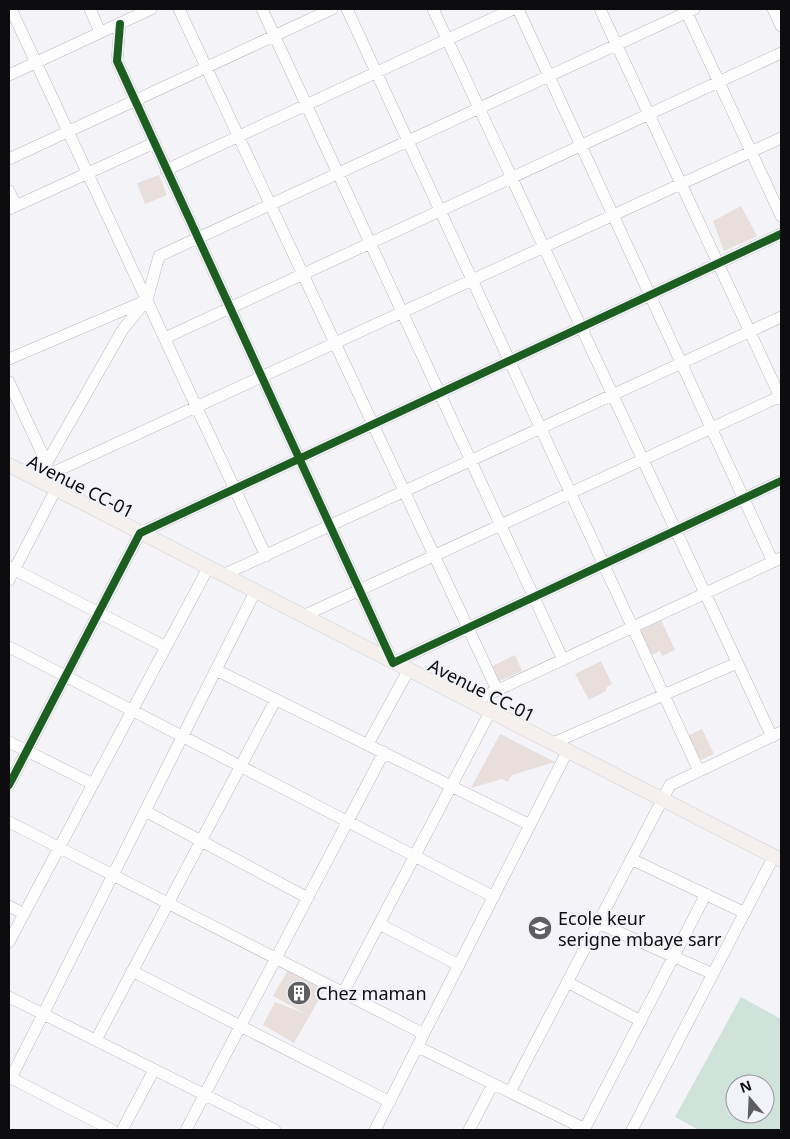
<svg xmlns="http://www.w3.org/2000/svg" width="790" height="1139" viewBox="0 0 790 1139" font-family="'Noto Sans',sans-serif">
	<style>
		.green { fill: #cfe3db; fill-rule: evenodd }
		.building { fill: #e8dfdd }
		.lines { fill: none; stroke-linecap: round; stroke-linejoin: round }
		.minor-casing { stroke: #bbbbbe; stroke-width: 12 }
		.major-casing { stroke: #cfcfd2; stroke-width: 15 }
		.minor { stroke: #fdfdfe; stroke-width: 11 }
		.major { stroke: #f5f0ee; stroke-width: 14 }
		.cycleway-casing { stroke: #f2f2f9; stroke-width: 11 }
		.cycleway { stroke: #1b5e20; stroke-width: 8 }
		.labels { text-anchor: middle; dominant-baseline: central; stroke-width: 4.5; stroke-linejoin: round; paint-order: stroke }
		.street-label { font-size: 18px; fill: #0d0d10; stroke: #f2f2f9 }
		.poi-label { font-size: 18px; fill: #0d0d10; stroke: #f2f2f9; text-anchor: start }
	</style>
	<rect width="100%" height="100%" fill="#f3f3f8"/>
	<path class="green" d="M741,997l40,22v111h-82l-24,-13zM735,1084h30v30h-30z"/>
	<path class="building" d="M159,175l8,20 -22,9 -8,-21z
		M741,206l16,30 -33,15 -11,-30z
		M661,620l14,30 -13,6 -2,-5 -11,5 -11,-25z
		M515,655l7,16 -25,11 -7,-15z
		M601,661l11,23 -5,3 -1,4 -17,9 -14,-26z
		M702,729l12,25 -16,7 -11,-25z
		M500,734l55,28 -43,13 -4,7 -6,-3 -31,9z
		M288,970l36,21 -30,52 -31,-18 12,-23 29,11 -31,-17z"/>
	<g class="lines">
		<g class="minor-casing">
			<path id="minor" d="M11,9l255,547
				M90,9l10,23
				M179,9l318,681
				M262,9l301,651
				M347,9l352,762
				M433,9l339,728
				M518,9l255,553
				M600,9l181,390
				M685,9l96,207
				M773,9l8,17
				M120,24l-3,37 276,602 388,-182
				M9,75l142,-66
				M9,159l323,-150
				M166,170l347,-161
				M9,191l7,15
				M9,209l145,-66
				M165,338l616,-285
				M9,359l136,-58
				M9,382l38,82
				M37,480l86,-151 24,-29 12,-44 535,-247
				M37,480l744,-342
				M9,567l157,80
				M223,575l558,-258
				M9,580l47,-91
				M303,616l478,-220
				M9,647l485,250
				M216,670l314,155
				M472,702l309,-144
				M9,742l84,42
				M553,743l184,-80
				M368,744l40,-73
				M9,785l131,-252 641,-299
				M145,811l163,87
				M9,822l415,212
				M631,859l114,54
				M9,906l15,8
				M598,923l115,51
				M379,924l80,41
				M9,942l199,-374
				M132,971l258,131
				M567,982l74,39
				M343,993l147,-281
				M9,997l266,133
				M96,1040l180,-341
				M418,1047l167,82
				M9,1077l103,53
				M11,1078l244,-486
				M510,1092l160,-307 111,-53
				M122,1130l32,-60
				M186,1130l198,-378
				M375,1130l193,-380
				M469,1130l24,-46
				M584,1130l122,-236
				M632,1130l142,-274"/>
		</g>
		<g class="major-casing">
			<path id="major" d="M9,465l772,395"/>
		</g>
		<use href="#minor" class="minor"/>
		<use href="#major" class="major"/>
		<g class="cycleway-casing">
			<path id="cycleway" d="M120,24l-3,37 276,602 388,-182
				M9,785l131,-252 641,-299"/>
		</g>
		<use href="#cycleway" class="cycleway"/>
	</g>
	<defs>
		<g id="school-disc" transform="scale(1.25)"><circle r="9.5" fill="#5e5e61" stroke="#f2f2f9"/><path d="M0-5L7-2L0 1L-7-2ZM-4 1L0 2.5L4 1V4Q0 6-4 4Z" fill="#fff"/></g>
		<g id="building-disc" transform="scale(1.25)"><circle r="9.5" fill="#5e5e61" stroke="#f2f2f9"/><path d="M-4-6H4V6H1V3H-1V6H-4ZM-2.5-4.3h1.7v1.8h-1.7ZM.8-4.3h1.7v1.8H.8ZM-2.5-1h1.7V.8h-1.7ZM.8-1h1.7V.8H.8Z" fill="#fff"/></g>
	</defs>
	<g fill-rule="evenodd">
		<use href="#school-disc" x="540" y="928"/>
		<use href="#building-disc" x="299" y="993"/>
	</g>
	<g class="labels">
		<g class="street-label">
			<text transform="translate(81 486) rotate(27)">Avenue CC-01</text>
			<text transform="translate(482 690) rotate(27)">Avenue CC-01</text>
		</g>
		<g class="poi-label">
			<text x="558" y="918">Ecole keur<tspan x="558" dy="21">serigne mbaye sarr</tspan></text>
			<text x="316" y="993">Chez maman</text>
		</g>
	</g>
	<rect width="790" height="1139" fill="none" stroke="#0d0d10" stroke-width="20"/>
	<g transform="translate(750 1099) rotate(341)"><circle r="24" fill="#f2f2f9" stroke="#96969c"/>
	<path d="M0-4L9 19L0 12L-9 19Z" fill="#5e5e61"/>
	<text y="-8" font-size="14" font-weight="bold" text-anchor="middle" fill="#0d0d10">N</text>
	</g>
</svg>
